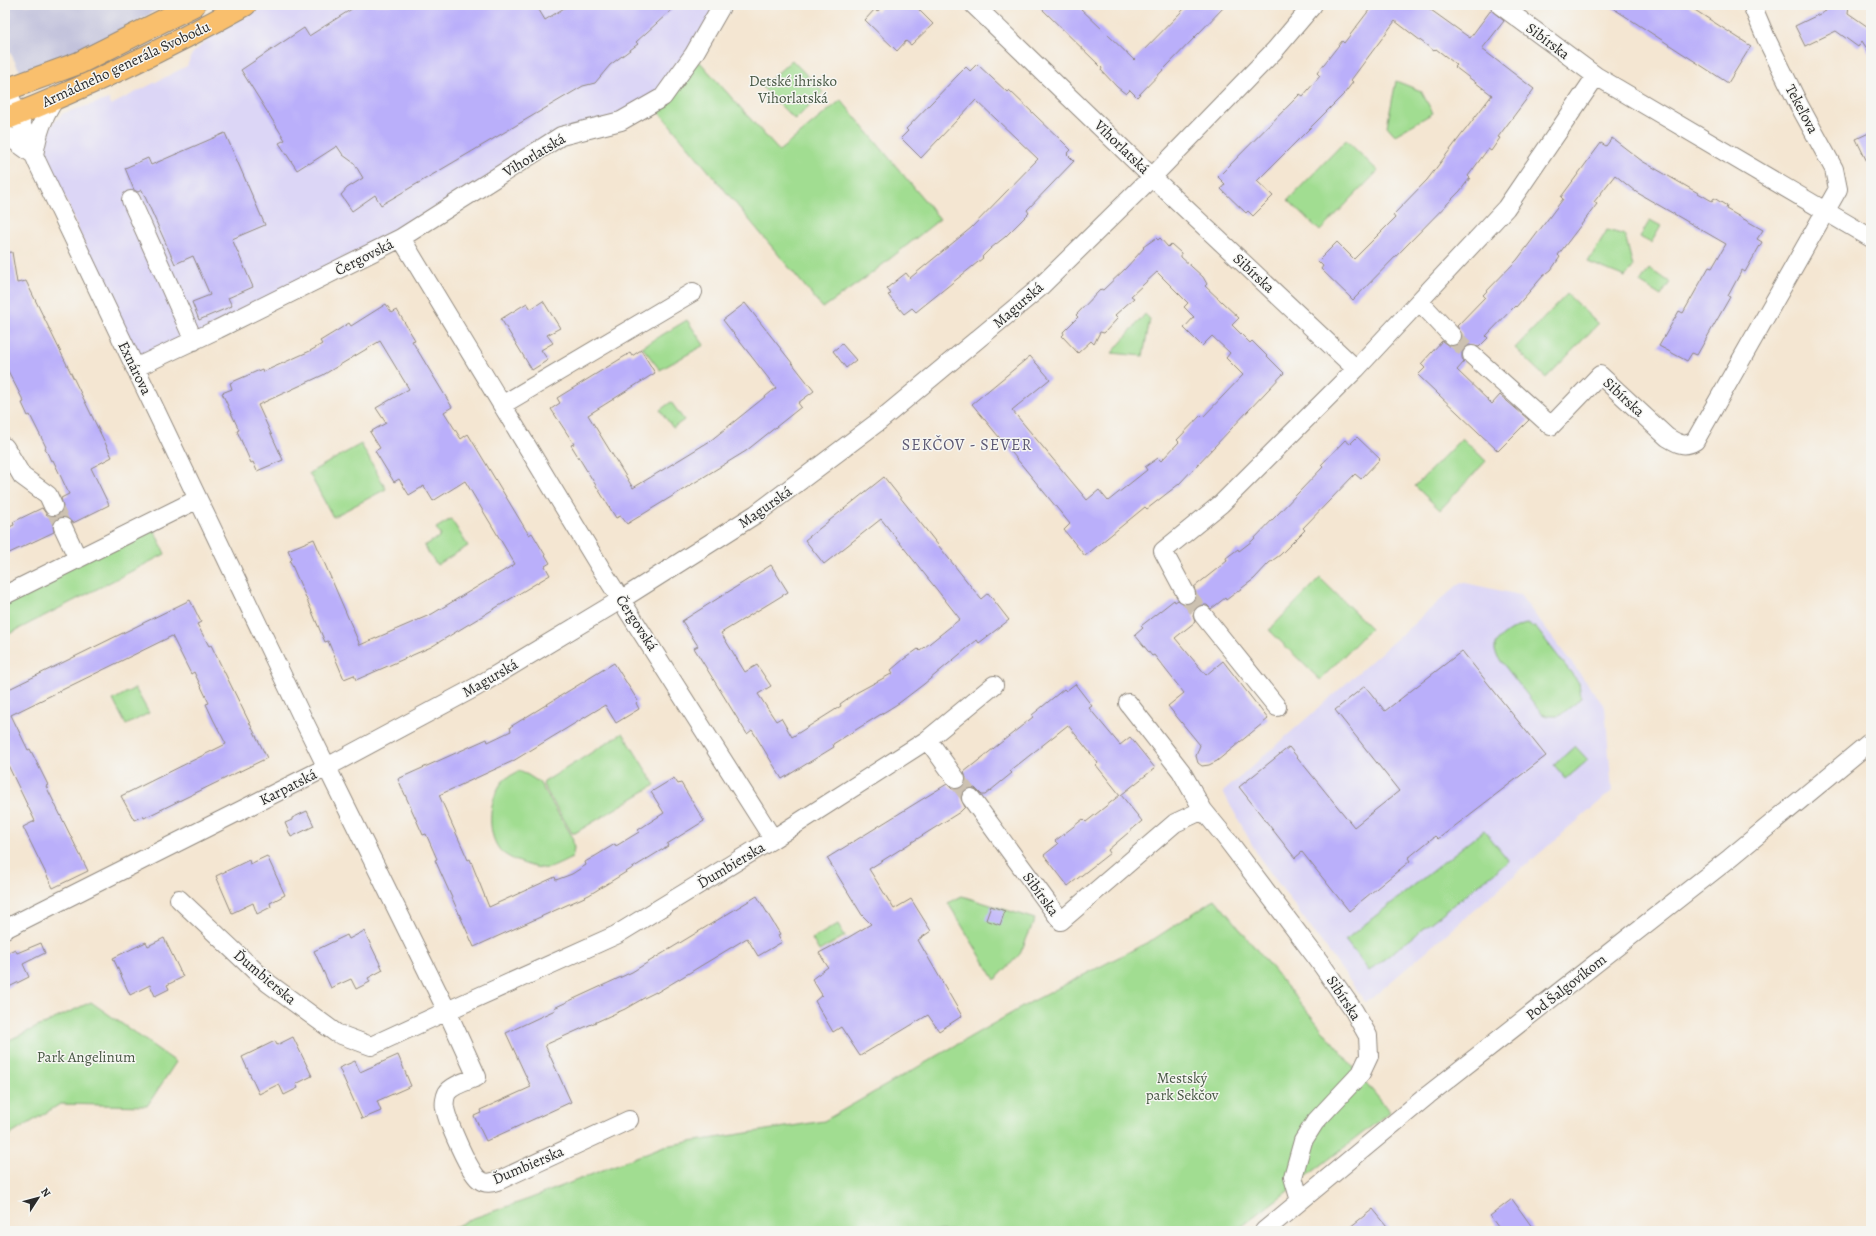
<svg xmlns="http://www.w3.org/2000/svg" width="1876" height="1236" viewBox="0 0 1876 1236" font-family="Alegreya,serif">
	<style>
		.built { fill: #dcd6f6 }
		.industrial { fill: #c2c2dc }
		.green { fill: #a1dd91; stroke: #66845e }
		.building { fill: #baaffa }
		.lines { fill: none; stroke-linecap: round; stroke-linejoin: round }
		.minor-tunnel { stroke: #ccc1b1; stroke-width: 18; stroke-dasharray: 18 9; stroke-linecap: butt }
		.minor-casing { stroke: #90887e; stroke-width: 20 }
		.major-casing { stroke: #90887e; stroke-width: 24 }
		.minor { stroke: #fff; stroke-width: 18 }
		.major { stroke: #f9bf6d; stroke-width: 22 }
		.labels { text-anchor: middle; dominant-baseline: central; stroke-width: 3; stroke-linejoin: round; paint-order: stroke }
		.street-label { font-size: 15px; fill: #2b2b2b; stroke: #f6f6f2 }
		.park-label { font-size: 15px; fill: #485844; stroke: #f6f6f2 }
		.neighbourhood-label { font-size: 16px; letter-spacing: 1px; fill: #5d5973; stroke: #f6f6f2 }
	</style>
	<rect width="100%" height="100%" fill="#f6f6f2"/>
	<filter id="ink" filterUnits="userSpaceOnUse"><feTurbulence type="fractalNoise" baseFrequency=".025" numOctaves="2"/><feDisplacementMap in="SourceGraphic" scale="8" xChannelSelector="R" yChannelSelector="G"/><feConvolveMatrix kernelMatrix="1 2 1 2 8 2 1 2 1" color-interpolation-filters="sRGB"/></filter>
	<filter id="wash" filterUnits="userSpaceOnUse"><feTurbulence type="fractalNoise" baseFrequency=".012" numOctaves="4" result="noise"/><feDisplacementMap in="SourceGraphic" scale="16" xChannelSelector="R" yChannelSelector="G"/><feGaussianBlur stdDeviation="0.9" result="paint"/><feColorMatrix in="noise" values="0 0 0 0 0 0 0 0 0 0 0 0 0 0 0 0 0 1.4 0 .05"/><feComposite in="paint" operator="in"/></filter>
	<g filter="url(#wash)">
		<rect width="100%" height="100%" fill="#f4e6d2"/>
		<path class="built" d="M266,5h456l-59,92 -102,39 -242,136 -184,96 -92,-224 5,-14 7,-9 9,-8 45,-14 2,6 76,-39 5,-12 18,-17z
			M1461,582l59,13 85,112 7,84 -246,212 -107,-146 -36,-65z"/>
		<path class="industrial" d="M5,5h160l-52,31 -92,37 -16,-30z"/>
		<path class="green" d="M792,60l31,32 -28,28 -33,-33z
			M699,61l80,90 62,-51 99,119 -73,58 -44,31 -168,-201z
			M1396,81l25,10 12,22 -38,22 -8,-9z
			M1346,140l32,31 -58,60 -32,-31z
			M1650,220l11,6 -10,17 -11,-6z
			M1607,230l18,5 8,32 -8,10 -37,-15z
			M1649,269l21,13 -9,14 -21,-13z
			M1567,294l31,30 -52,54 -31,-30z
			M1145,314l5,5 -7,37 -31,-3z
			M687,320l17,25 -44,25 -18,-23z
			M671,402l13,18 -11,8 -13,-18z
			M1462,438l24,23 -46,49 -25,-24z
			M361,444l25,45 -53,28 -24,-44z
			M149,519l16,35 -160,82v-47z
			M451,519l17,27 -31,19 -13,-19 17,-10 -5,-8z
			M1320,578l51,50 -51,52 -51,-50z
			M1527,624l9,4 43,55 2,14 -4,5 -18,14h-12l-5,-2 -45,-58c-2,-4 -3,-8 -1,-12 4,-9 22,-19 31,-20z
			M135,688l14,25 -23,12 -13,-25z
			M623,733l32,52 -80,48h-3l-29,-48 1,-3z
			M1575,746l13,14 -22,19 -12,-14z
			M519,771l9,4 11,7 33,54 2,13 -2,9c-7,3 -15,8 -23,10 -12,2 -43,-9 -50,-19 -13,-18 -10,-51 4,-68 4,-4 11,-7 16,-10z
			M1484,830l25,31 -140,110 -24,-31z
			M962,896l73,23 -15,35 -25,26 -47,-77z
			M1215,899l175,213 -154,119h-788l20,-11 61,-21 135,-53 160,-25 207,-119 123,-63z
			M838,924l7,12 -26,15 -7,-12z
			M91,1002l85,60 -29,44 -87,-2 -55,34v-96z"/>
		<g id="blocks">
			<path class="building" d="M358,5h178l9,15 24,-15h108l-41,37 2,2 -28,21 -15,18 -12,3 -202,119 -6,-10 -23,16 -11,-16 6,-7 16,-10 -9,-15 -11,-8 -6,-9 -28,18 -1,-1 -11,7 -18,-27 6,-3 -44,-70 63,-42 5,8z
				M883,5h31l19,19 -22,21 -5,-4 -9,10 -32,-31 10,-11 2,3z
				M1038,5h39l57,55 54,-55h38l-89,92 -7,-7 -4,4 -9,-7 -16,-17 1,-2z
				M1373,5h51l46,33 21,-28 13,11 -22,28 52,40 -36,48 2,1 -9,13 -3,-2 -20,27 2,2 -10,13 -107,109 -32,-31 2,-3 -5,-5 19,-19 17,17 41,-41 -2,-3 34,-35 65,-85 -37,-28 2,-2 -21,-16 -2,2 -39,-30 -44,59 2,2 -9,12 -87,87 16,15 -20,20 -5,-5 -2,2 -25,-24 4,-5 -7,-7 82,-83 3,2 17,-20 -3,-3 25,-32 2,2z
				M1608,5h79l64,41 -23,37z
				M1827,5h22l-1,8 23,16v26l-9,-14 -4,6 -22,-16 -31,15 -10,-20 31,-15z
				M977,64l30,28 2,-2 54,52 8,8 -4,4 7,7 -47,49 2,3 -24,24 -14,11 -9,9 1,1 -67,54 -4,-4 -8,6 -16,-19 3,-1 -4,-6 19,-15 4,5 61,-50 67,-69 -62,-59 -55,58 -20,-20 7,-7 -2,-2 52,-54 8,-8 4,4z
				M1871,132v38l-15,-31z
				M225,133l40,92 -33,14 21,48 -25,11 4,8 -33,14 -7,-18 18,-7 -17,-39 -18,8 -33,-74 -4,2 -4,-2 -9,-22 23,-10 3,7z
				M1612,138l30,23 70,40 2,-3 13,8 -1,3 37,21 -6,9 5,3 -17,30 -3,-2 -14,26 2,1 -33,58 -5,-2 -5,8 -28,-15 20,-35 4,2 26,-46 3,1 14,-24 -90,-52 -21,-17 -21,27 3,2 -39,51 2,2 -9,13 -8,6 -27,31 -1,-1 -29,30 2,2 -9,9 -10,-2 -5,3 -2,4v6l2,4 -7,8 35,34 8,-9 29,25 -31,31 -80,-76 7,-7 -4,-4 21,-23 7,5h6l4,-3 3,-9 -5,-8 28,-29 -2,-2 34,-35 46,-61 -2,-2 40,-54 5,3z
				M1156,238l2,2 2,-2 8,9 3,-3 10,9v4l22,20 4,7 -2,2 34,32 -7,7 18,18 2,-2 32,32 -105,111 -32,25 -2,-2 -60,49 -21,-26 6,-6 -98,-120 58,-48 20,23 -38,31 75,90 12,-10 9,11 39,-31 -2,-3 13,-9 3,3 18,-19 -2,-2 24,-25 2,2 40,-42 -17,-17 4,-5 -18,-17 -10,10 -18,-18 10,-11 -10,-10 4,-4 -31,-31 -26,24 3,2 -19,17 3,3 -14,15 -4,-1 -6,12 -3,-3 -13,12 -16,-17 2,-2 -1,-2 15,-15 -2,-2 25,-26 2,1 23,-22 18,-20 -1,-1z
				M12,252l5,31 9,-2 86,176 -21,11 18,37 -36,18 -9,-6 -6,1 -5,8 1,6 -49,23v-26l9,-4 -1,-3 29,-14 5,7 5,1 6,-1 5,-8 -2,-9 8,-4 -16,-34 -2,1 -6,-13 1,-1 -16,-32 -2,1 -6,-13 2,-1 -19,-37v-112z
				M543,301l17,27 -13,7 6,8 -12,7 7,10 -16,10 -31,-51 26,-16 4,6z
				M745,303l69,88 -16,12 3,4 -55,44 -119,73 -6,-8 -5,2 -45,-73 3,-1 -23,-35 9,-6 -3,-5 73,-45 2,3 9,-6 14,23 -67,42 45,73 77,-47 66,-53 -53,-68z
				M386,304l6,9 5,-3 18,30 -3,1 40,66 -8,5 17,27 7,-5 61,101 3,-2 18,30 -5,3 5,9 -119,72 -75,33 -2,-5 -10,4 -16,-38 -3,1 -21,-49 -14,-32 2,-2 -4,-9 26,-11 46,106 72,-31 83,-50 -50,-83 -32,20 -9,-15 -15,9 -10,-16 -5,3 -19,-31 5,-3 -10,-16 16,-9 -10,-15 33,-19 -29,-48 -57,34 -65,30 25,55 -26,11 -4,-9 -2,1 -14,-32 2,-1 -17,-37 10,-4 -2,-6 32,-14 1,3 47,-21 12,-7 -2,-3 18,-11 11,-7 2,3z
				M842,344l14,16 -10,8 -13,-17z
				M1357,437l23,22 -19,20 -6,-5 -52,54 2,2 -25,25 -11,8 -15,16 -28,21 -1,-2 -14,11 -4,-4h-5l-6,2 -3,9 2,6 -20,16 31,37 17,-14 45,58 -51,42 -8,4 -7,1 -4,-3 -2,-7 4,-11 -32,-39 16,-13 -30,-38 -2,1 -17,-21 8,-7 -2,-2 33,-26 1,2 3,-2 7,4 6,-1 5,-8 -2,-8 33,-26 -1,-3 12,-9 1,2 13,-10 71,-74 -2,-2 24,-25 5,4z
				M884,477l97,122 7,-6 21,27 -30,23 -2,-3 -53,44 -25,19 -66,41 1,3 -52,32 -30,-49 -5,4 -8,-13 -45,-73 4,-2 -16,-25 89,-56 17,27 -67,41 24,39 12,-7 14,21 -13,8 18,27 5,-3 11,19 49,-31 -1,-2 14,-10 39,-21 -2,-3 13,-11 14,-10 2,2 40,-32 -79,-100 -57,45 -19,-24z
				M190,600l11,22 -4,2 12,22 2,-1 56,113 -123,60 -1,-2 -9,4 -13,-24 105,-52 -13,-25 -7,-15 3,-1 -15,-31 -3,2 -19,-38 -161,79 17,35 2,-1 18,36 -2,1 42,85 -35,17 -30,-61 12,-6 -30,-62v-68z
				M1462,651l84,105 -108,83 -3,-3 -27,22 2,3 -61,50 -47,-59 -7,6 -56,-71 50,-40 65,80 45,-36 -64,-81 30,-24 20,25z
				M614,663l24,38 -2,2 3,6 -23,14 -11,-18 -92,56 -74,34 29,65 2,-1 19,48 66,-30 1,3 16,-6 14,-9 -1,-3 12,-7 18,-11 1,2 23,-14 -1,-2 26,-17 -13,-21 23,-14 4,6 3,-1 23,38 -37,23 1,2 -79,49 -115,52 -39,-87 2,-1 -11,-25 -3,1 -25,-56 89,-40 1,3 23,-11 -1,-4z
				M1075,684l17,22 -3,2 31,37 10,-8 25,31 -34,27 21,26 -34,29 2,3 -42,33 -24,-31 14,-11 -3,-3 28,-22 3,3 34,-27 -24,-30 2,-2 -30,-38 -58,46 2,2 -27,22h-3l-7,-7 -10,1 -3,4 -1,6 4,8 -5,5 -91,57 25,40 17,-10 20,32 -13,9 44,76 -23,15 -11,-16 -68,41 -19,-29 -8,5 -18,-31 7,-6 -10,-16 16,-12 -9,-14 15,-8v1l37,-22 -9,-9 -35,-57 120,-74 5,5 10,-1 3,-4 1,-6 -2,-6 69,-55 -1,-2 32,-26 2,2z
				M307,811l7,15 -23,11 -6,-14 7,-3v-2z
				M267,856l18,39 -15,8 1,4 -14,7 -4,-11 -21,10 -16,-37 33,-16 1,4z
				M757,896l23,38 -2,1 4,7 -24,14 -11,-18 -91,55v-1l-12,6 -19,11 -80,36 26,57 -85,39 -12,-25 7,-3 -1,-3 51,-23 -25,-54 49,-23 -1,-2 78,-36z
				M991,906l14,5 -5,14 -14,-5z
				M364,931l19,39 -15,8 2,4 -14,7 -5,-10 -20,9 -17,-37 33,-16 2,4z
				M164,938l19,39 -16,8 2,4 -14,7 -5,-11 -20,10 -17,-37 33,-16 2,4z
				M41,943l4,10 -22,11 6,13 -24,12v-35l10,-5 2,4z
				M293,1037l19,39 -16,8 2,4 -14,7 -5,-11 -20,10 -17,-37 33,-16 2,4z
				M398,1055l13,31 -34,15 4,10 -19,8 -23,-51 16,-7 5,11z
				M1512,1199l23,32h-34l-11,-15z
				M1373,1209l18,22h-46z"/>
		</g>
	</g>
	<g filter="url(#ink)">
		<use href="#blocks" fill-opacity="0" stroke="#90887e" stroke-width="1"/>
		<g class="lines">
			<path class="minor-tunnel" d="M1452,336l20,19
				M53,506l10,21
				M1186,594l17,21
				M956,779l15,19"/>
			<g class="minor-casing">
				<path id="minor" d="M974,5l178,172 204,192
					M1500,5l96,71 275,162
					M7,89l30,73 267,559 143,290 169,-76 157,-96 154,-99 67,-55
					M5,134l29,21
					M34,155c4,-23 8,-36 21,-56
					M131,200l63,141
					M401,238l199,329 173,272
					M1419,301l33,35
					M1472,355l79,71 49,-51 67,62c10,6 17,11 28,4l143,-252 -4,-20 -35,-64 -33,-67 -14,-33
					M135,368l83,-39 183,-91 160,-102 60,-15 42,-24 31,-43 28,-49
					M502,405l191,-113
					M5,447l17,29 26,19 5,11
					M63,527l15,32
					M1186,594l-23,-43 58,-47 135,-135 150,-161 90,-132
					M5,595l193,-96
					M1203,615l74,92
					M1128,703l53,68 22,39
					M928,740l28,39
					M971,798l90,123 114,-98 28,-13 23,28 93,123 35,50 14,25 1,20 -8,17 -46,49 -12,19 -10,36 7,24
					M179,899l89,84 68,50 35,13 76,-35 30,66c-9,4 -25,8 -30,16 -2,4 -3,11 -2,15 2,12 25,67 35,72 7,5 13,2 20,0l129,-60
					M5,929l322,-162 149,-80 146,-88 134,-85 122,-92 160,-133 114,-112 123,-127 38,-45
					M1264,1231l164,-136 302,-237 139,-115"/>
			</g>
			<g class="major-casing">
				<path id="major" d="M5,90l74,-27 115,-58
					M5,119c82,-32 163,-71 240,-114"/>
			</g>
			<use href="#minor" class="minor"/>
			<use href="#major" class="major"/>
		</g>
	</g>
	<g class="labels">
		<g class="street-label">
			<text transform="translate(1548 41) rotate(37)">Sibírska</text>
			<text transform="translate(126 64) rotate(-25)">Armádneho generála Svobodu</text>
			<text transform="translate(1802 109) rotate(62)">Tekeľova</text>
			<text transform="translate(1122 147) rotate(44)">Vihorlatská</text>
			<text transform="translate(534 155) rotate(-31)">Vihorlatská</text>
			<text transform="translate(364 257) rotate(-27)">Čergovská</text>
			<text transform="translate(1254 273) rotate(43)">Sibírska</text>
			<text transform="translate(1018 305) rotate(-41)">Magurská</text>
			<text transform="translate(135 368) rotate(64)">Exnárova</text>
			<text transform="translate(1624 397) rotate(43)">Sibírska</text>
			<text transform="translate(765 507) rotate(-35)">Magurská</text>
			<text transform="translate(637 623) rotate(57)">Čergovská</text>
			<text transform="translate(490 678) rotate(-30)">Magurská</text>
			<text transform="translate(288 787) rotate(-27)">Karpatská</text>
			<text transform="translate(731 865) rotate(-31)">Ďumbierska</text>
			<text transform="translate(1041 894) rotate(54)">Sibírska</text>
			<text transform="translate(265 977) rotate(40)">Ďumbierska</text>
			<text transform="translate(1566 987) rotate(-38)">Pod Šalgovíkom</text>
			<text transform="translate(1344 998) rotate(57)">Sibírska</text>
			<text transform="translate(528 1165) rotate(-23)">Ďumbierska</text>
		</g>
		<g class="park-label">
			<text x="793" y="81">Detské ihrisko<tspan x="793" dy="17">Vihorlatská</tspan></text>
			<text x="86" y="1057">Park Angelinum</text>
			<text x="1182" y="1078">Mestský<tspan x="1182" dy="17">park Sekčov</tspan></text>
		</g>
		<g class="neighbourhood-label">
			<text x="967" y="445">SEKČOV - SEVER</text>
		</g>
	</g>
	<rect width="1876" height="1236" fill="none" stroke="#f6f6f2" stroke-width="20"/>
	<g transform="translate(38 1198) rotate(54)" stroke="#f6f6f2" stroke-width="3" paint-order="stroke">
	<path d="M0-3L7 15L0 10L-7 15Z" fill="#2b2b2b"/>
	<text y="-6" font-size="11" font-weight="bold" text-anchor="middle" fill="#2b2b2b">N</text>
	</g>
</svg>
